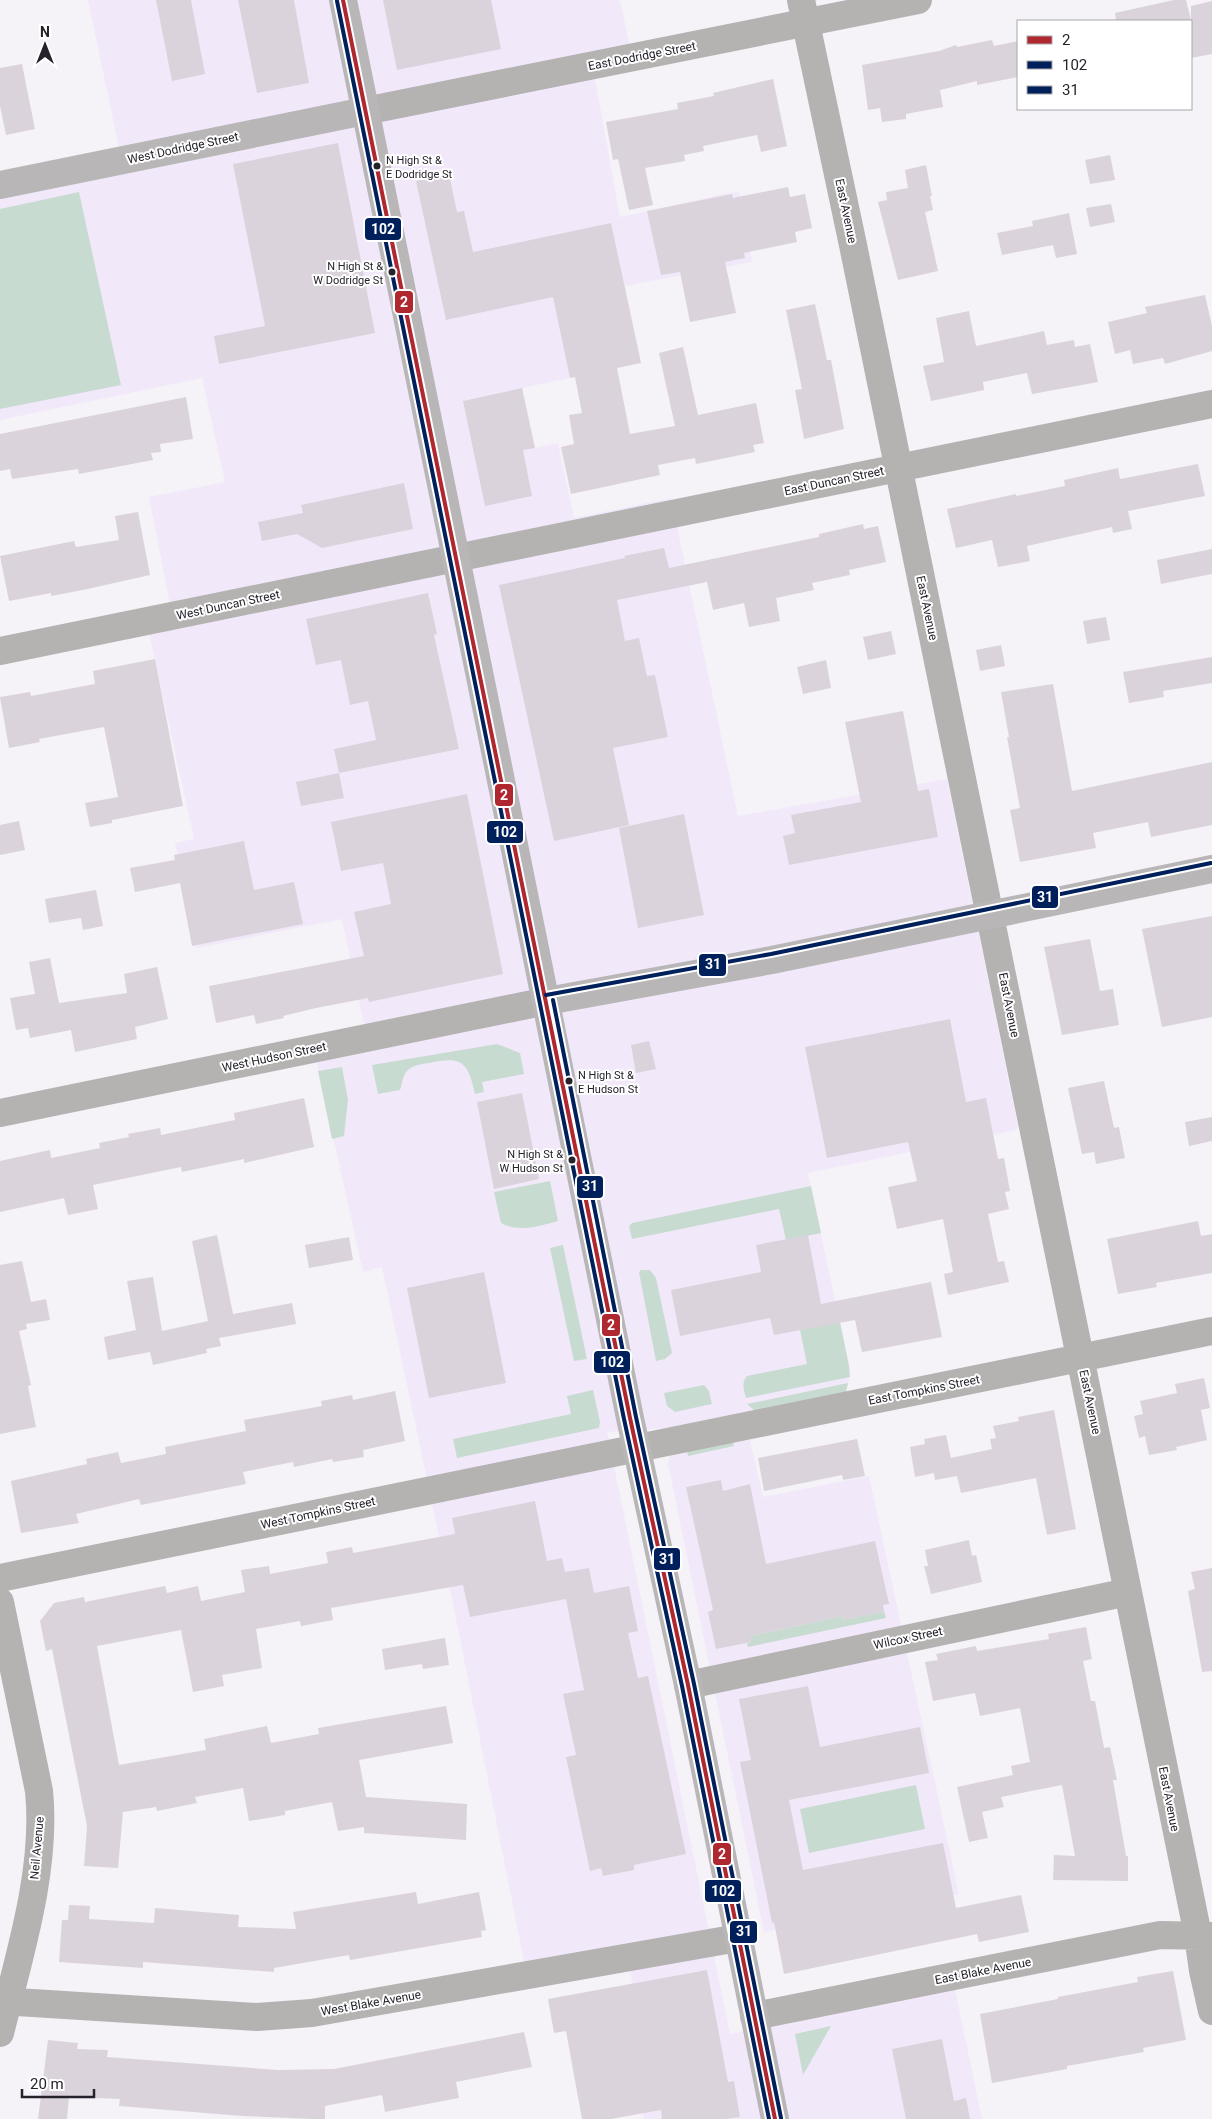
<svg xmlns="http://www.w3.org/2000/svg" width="1212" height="2119" viewBox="0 0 1212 2119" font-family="Roboto,sans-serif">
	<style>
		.built { fill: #f1e9fa }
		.green { fill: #c8dbd1 }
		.building { fill: #dbd3db }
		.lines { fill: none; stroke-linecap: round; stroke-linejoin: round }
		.minor { stroke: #b5b2b2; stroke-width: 28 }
		.major { stroke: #b9b6b7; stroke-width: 28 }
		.bus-1-casing { stroke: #fff; stroke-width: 8 }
		.bus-2-casing { stroke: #fff; stroke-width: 8 }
		.bus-3-casing { stroke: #fff; stroke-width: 8 }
		.bus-1 { stroke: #af272f; stroke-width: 4 }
		.bus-2 { stroke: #00205b; stroke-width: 4 }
		.bus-3 { stroke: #00205b; stroke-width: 4 }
		.bus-dot { fill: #26222b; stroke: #fff; stroke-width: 2 }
		.labels { text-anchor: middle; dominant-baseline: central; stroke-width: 4; stroke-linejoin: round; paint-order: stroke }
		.bus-label { font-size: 11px; fill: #26222b; stroke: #fff; text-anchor: start }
		.street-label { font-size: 12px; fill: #26222b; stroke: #fff }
		.line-badge { stroke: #fff; stroke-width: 2 }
		.badge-label { font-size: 14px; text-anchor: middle; font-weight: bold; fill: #fff }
	</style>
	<rect width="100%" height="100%" fill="#f5f2f8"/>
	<path class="built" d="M88,0h532l13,61 -40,7 27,149 119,-26 13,71 -127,24 16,77 -119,25 13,60 23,-5 16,75 97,-20 67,318 209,-37 71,347 -2,4 -208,43 41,193 1,11 -4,15 -174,36 -65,4 123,602 225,-45 27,130h-338l-16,-89 14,-2 -15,-72 -100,20 -80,-402 -65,-307 -19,5 -49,-222 53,-12 -25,-119 -145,29 -22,-105 19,-4 -49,-225 26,-5 -22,-112 76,-15 -23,-104 -202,42v-246l119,-26z
		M749,1435l14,62 106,-21 90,418 -195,38 -96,-468 2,-10z"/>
	<path class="green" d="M79,192l42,193 -121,24v-200z
		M497,1044l23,9 4,21 -42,8 2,10 -9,2c-7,-33 -14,-38 -46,-31 -8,1 -16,2 -22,8 -4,4 -5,13 -7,19l-22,4 -6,-29z
		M342,1067l6,33 -4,36 -12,3 -14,-68z
		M550,1181l8,40c-18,5 -40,12 -57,2l-7,-31z
		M811,1186l10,47 -35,7 -7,-31 -147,30 -3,-13 3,-3z
		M563,1245l24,114 -13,2 -24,-113z
		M641,1270h9l6,8 16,75 -7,6 -9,2 -17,-89z
		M840,1322l9,44 1,11 -104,21c-2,-8 -5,-15 1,-22l60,-12 -7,-34z
		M848,1383l-2,9 -91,19 -8,-7z
		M704,1385l5,6 3,13 -37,8 -8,-6 -3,-13z
		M593,1390l7,32 -1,6 -142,30 -4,-19 118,-25 -4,-18z
		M732,1438l2,8 -46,10 -2,-9z
		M884,1611l2,7 -138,29 -1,-4 4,-1 -1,-6 92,-20 1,4z
		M916,1785l9,44 -116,24 -9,-44z
		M831,2026l-28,49 -8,-41z"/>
	<path class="building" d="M156,0h35l14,74 -33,7z
		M238,0h56l15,83 -52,10z
		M383,0h108l10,49 -104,21z
		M1174,0h12l5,20v-14l21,-5v53l-21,4v-37h-75l-1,-8z
		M992,40l2,6 24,-5v36l-41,8v-4l-37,9 3,17 -37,7v5l-24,3 -2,-14 -12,2 -6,-45 77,-14 17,-6 1,2z
		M22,64l13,65 -29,6 -6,-29v-38z
		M773,79l14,67 -26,6 -4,-17 -54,11 1,5 -20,4 1,6 -40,7 8,37 -24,5 -11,-51 -5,1 -7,-38 72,-13 -1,-6 37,-7 -1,-3z
		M338,143l37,190 -156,31 -5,-28 51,-10 -32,-162z
		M1110,155l5,25 -25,4 -5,-24z
		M926,165l6,31h-2l3,14 -8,2 13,59 -40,9 -20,-78 9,-2 -1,-8 22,-4 -3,-18z
		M449,174l8,38 7,-1 9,41 138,-29 30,140 -24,5 13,66 45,-8 -16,-73 24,-6 15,68 58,-12 8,40 -11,2 2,7 -59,12 -1,-6 -37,7 2,10 -89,19 -10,-47 13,-3 -5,-29 13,-2 -7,-36 -5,1 -17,-81 -107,23 -30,-139z
		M788,187l2,10 15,-3 7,34 -17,4 2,10 -53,11 1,5 -20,4 11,51 -46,9 -10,-50 -19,3 -14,-64 85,-17 1,4z
		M1111,204l4,18 -25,5 -4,-19z
		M1069,213l8,41 -21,4 -3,-13 -51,10 -5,-22 36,-7 -1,-5z
		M1205,295l7,31v25l-47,13 -2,-6 -30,6 -3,-14 -15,4 -7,-32 39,-9 -2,-6z
		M815,304l12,56h4l13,69 -40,10 -9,-49 7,-1 -16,-79z
		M969,311l7,35 68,-15 3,14 27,-5 1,7 15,-3 8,38 -66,12 -5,-21 -44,9 1,8 -53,11 -8,-35 21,-4 -8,-44z
		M522,388l13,60 -12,2 9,46 -47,10 -22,-105z
		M186,397l7,42 -33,5 1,8 -10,1 2,7 -74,14 -1,-5 -66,10 -2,-10 -10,2v-37z
		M1198,464l7,32 -77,15 4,18 -19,4 -1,-6 -85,19 3,15 -32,6 -6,-27 -36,8 -9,-39 69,-15v2l49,-10 -1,-6 54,-12 2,11z
		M404,483l9,46 -91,19 -25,-14 -35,7 -4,-19 45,-9 -2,-8z
		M138,512l12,63 -67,15 -32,6v-3l-42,8 -9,-45 74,-15 2,6 43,-7 -4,-24z
		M863,524l1,5 14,-3 8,36 -37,8 1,5 -38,8 2,7 -38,8 4,23 -31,6 -5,-24 -31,7 -6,-28 -90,18 8,41 14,-3 8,38 8,-1 13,62 -55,11 16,77 -75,16 -55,-256 126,-27 -1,-2 40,-8 5,20 150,-31v-3z
		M1212,549v25l-51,10 -4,-24z
		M428,593l9,41 -3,1 25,114 -120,24 -5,-24 42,-9 -8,-39 -18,4 -9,-45 -25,5 -10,-46z
		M1106,617l4,23 -23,4 -4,-23z
		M891,631l5,23 -28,6 -5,-23z
		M1001,645l4,21 -25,5 -4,-21z
		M1212,657v26l-49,8 1,6 -35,6 -6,-31z
		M155,659l28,147 -71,14v3l-22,4 -5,-24 33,-6 -14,-70 -65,12 1,3 -31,6 -9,-51 30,-5 1,4 64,-12 -2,-13z
		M826,660l5,28 -28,6 -6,-27z
		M1053,684l19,107 140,-29v63l-61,12 -3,-15 -55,11 3,15 -76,14 -10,-52 10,-2 -13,-71h2l-8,-45z
		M903,711l15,80 11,-2 9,48 -149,28 -6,-29 12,-3 -4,-18 70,-13 -16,-80z
		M339,773l5,25 -43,8 -5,-24z
		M467,794l36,180 -134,28 -1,-4 -52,10 -33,8 1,2 -28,6 -2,-9 -38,8 -7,-37 155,-30 -10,-44 37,-8 -8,-41 -42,8 -10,-49z
		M684,814l20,101 -66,13 -19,-100z
		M19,821l6,29 -25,5v-30z
		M244,841l10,49 40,-8 9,42 -111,22 -12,-63 -45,9 -5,-24 45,-8 -1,-5z
		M96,890l7,36 -20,4 -2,-12 -32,5 -4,-24z
		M1212,916v101l-50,10 -20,-98z
		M1090,939l10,52 13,-2 6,36 -57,10 -18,-88z
		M50,958l9,45 68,-10 -3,-19 33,-7 11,52 -33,8 2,12 -62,13 -4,-22 -41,8 -2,-10 -12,2 -6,-32 25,-4 -6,-32z
		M950,1019l16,83 20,-4 12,61 6,-1 6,33 -5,1 4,17 -21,5 10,48 6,-1 5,21 -61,13 -4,-21 9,-2 -10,-53 -46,10 -9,-42 29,-6 -9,-39 -81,16 -22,-111z
		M649,1041l7,28 -20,4 -5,-28z
		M1104,1081l10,47 5,-1 6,31 -29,6 -2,-12 -12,2 -14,-66z
		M522,1093l17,86 -45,10 -17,-87z
		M304,1098l10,49 -70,16v-4l-62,13 -1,-5 -88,18 5,24 -30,6 -4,-17 -64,14v-51l50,-11 1,8 49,-10 -1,-5 30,-6 -1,-3 32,-6 1,7 74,-15 -1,-7z
		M1212,1117v24l-23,5 -4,-24z
		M1198,1221l3,15 11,-2v39l-56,10 1,4 -39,7 -11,-55z
		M217,1235l16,79 59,-11 4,21 -77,14 2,8 -15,3 1,4 -54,12 -3,-13 -42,8 -4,-23 32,-7 -9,-49 26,-4 9,54 46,-10 -16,-80z
		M808,1235l13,69 110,-22 11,55 -80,15 -7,-32 -81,15 -4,-17 -90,18 -9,-46 90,-18 -5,-27z
		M349,1237l4,23 -44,8 -4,-23z
		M22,1261l9,41 15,-3 4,21 -24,4 1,5 -8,2 12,54 -3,1 8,41 -36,7v-169z
		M484,1272l22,111 -77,15 -22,-110z
		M1204,1378l6,30 -9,2 6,30 -31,7 1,3 -28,5 -4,-19 -6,2 -5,-22 9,-2 -3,-13 37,-8 -2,-9z
		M395,1391l10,50 -42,9 1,7 -31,5 -1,-3 -38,8 -1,-5 -50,10 3,12 -105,21 -2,-6 -63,15 3,9 -58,10 -10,-52 76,-17 -1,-5 32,-7 3,11 45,-9 -1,-7 81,-16 -2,-11 78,-14 -1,-5 31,-6 1,5z
		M1054,1410l22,119 -29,6 -11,-57 -75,15 -4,-17 -22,4 -1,-7 -19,4 -5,-30 15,-3 -1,-5 22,-4 5,23 41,-9 -2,-10 6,-1 -3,-12 26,-5 -1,-4z
		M857,1439l8,37 -22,4 -1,-5 -78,16 -6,-33z
		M721,1480l2,11 27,-7 16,80 109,-23 14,63 -6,1 1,6 -41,9 -1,-4 -92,20 1,6 -35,7 -8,-37 5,-2 -27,-123z
		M535,1501l12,60 15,-3 3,14 24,-4 5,25 35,-7 9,45 -10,2 10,45 10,-2 38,178 -52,11v5l-31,6 -2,-8 -11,3 -24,-114 10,-2 -13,-61 21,-4 -18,-91 -96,18 -7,-32 -132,23 2,12 -32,6 -1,-5 -44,8 6,39 -40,7 2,11 -31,6 -12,-62 -84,16 22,119 87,-15 -2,-11 63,-13 4,17 48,-9 -1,-6 128,-22 7,37 -94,17 7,37 101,7 -1,36 -102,-7v-6l-26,4 -6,-29 -47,9v4l-36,6 -6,-33 -48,9 2,6 -40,8 -1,-4 -33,5 -5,56 -34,-2 3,-40 -35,-177 -6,2 -6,-30 14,-18 30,-6 1,5 80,-16 2,7 31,-7 3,15 44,-9 -4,-22 28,-4 1,8 58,-11 -2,-11 26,-5 1,6 102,-19 -3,-16z
		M969,1540l3,16 4,-1 6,27 -51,12 -7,-28h4l-3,-16z
		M1212,1568v103l-10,1 -14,-81 7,-2 -4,-17z
		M1086,1627l6,32 -9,2 8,40h4l9,47 6,-1 7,33h-4l13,76h2v25l-75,-1 1,-25 21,1 -13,-71 -61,12 3,10 -22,5 6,26 -19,4 -12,-55 56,-12 -2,-9 19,-4 -10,-54 -40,8 -5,-23 -42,8 -8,-39 13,-2 -2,-6 40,-8 1,5 72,-12 -1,-5z
		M445,1638l4,27 -26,4 -1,-5 -37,6 -3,-21z
		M808,1686l12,61 100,-20 9,46 -140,27 14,70 140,-27 13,65 65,-13 8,37 -50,10 -2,-8 -193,40 -10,-52 -2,1 -32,-161 11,-2 -12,-61z
		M416,1892l2,12 61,-12 7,38 -5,1 1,6 -132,23 -1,-5 -75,13v4l-131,-10v6l-84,-6 3,-42h6l1,-15 21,1 -1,13 65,4 1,-15 84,7 -1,12 58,2 -3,-17z
		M707,1970l21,112 6,-1 6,36 -14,2h-64l-1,-9 -50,9h-29l-16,-88 -12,2 -6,-34z
		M1173,1971l13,69 -43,8 1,4 -77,14v3l-75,14 -12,-69 78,-15v-2l80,-15 -1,-5z
		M524,2032l8,35 -76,15 3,16 -74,14 -3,-17 -57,11v13h-12l-71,-3 -123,-10 1,-7 -51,-2 -2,22h-29l10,-79 30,3 -1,6 31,1 -1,7 171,13 56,-1z
		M942,2039l12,62 12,-3 4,21h-64l-14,-70z"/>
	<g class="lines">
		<path class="minor" d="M801,0l52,245 345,1690 5,36 9,40
			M365,111l553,-111
			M0,651l1212,-247
			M0,1113l547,-112
			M0,1578l1212,-247
			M0,1602l39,189c8,78 -20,166 -39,242
			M688,1685l440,-93
			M0,2001l257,16 55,-4 426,-75
			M754,2016l406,-81 52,1"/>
		<path class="major" d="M343,0l287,1418 58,267 87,434
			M0,185l365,-74
			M547,1001l225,-41 440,-91"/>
		<g class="bus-1-casing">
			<path id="bus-1" d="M343,0l287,1418 58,267 87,434"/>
		</g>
		<g class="bus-2-casing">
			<path id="bus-2" d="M337,1l287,1418 58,267 87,433"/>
		</g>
		<g class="bus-3-casing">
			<path id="bus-3" d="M546,995l225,-41 440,-91
				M553,1000l83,417 58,267 87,434"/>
		</g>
		<use href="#bus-1" class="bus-1"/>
		<use href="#bus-2" class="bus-2"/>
		<use href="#bus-3" class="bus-3"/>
	</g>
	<g class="bus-dot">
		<circle cx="377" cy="166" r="4.5"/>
		<circle cx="392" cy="272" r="4.5"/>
		<circle cx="569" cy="1081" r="4.5"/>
		<circle cx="572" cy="1160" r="4.5"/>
	</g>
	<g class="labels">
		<g class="bus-label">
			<text x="386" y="160">N High St &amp;<tspan x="386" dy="14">E Dodridge St</tspan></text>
			<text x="383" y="266" text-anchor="end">N High St &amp;<tspan x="383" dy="14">W Dodridge St</tspan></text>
			<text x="578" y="1075">N High St &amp;<tspan x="578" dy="14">E Hudson St</tspan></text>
			<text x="563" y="1154" text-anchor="end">N High St &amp;<tspan x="563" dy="14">W Hudson St</tspan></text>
		</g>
		<g class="street-label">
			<text transform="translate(642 56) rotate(-11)">East Dodridge Street</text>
			<text transform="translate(183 148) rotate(-12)">West Dodridge Street</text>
			<text transform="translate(846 211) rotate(78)">East Avenue</text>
			<text transform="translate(834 481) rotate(-12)">East Duncan Street</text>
			<text transform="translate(228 605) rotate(-12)">West Duncan Street</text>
			<text transform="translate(927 608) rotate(78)">East Avenue</text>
			<text transform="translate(1009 1005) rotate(79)">East Avenue</text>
			<text transform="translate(274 1057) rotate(-12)">West Hudson Street</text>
			<text transform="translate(924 1390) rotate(-11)">East Tompkins Street</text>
			<text transform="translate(1090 1402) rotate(78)">East Avenue</text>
			<text transform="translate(318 1513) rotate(-12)">West Tompkins Street</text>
			<text transform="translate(908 1638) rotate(-12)">Wilcox Street</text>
			<text transform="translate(1169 1799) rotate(79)">East Avenue</text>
			<text transform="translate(37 1848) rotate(-85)">Neil Avenue</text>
			<text transform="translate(983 1971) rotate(-11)">East Blake Avenue</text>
			<text transform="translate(371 2003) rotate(-10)">West Blake Avenue</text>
		</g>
	</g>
	<g class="line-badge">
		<rect x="364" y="217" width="38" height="24" rx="5" fill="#00205b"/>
		<rect x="394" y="290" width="20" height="24" rx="5" fill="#af272f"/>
		<rect x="494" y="783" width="20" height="24" rx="5" fill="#af272f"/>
		<rect x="486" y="820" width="38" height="24" rx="5" fill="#00205b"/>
		<rect x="1031" y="885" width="28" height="24" rx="5" fill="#00205b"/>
		<rect x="698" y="953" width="29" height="24" rx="5" fill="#00205b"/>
		<rect x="576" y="1175" width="28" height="24" rx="5" fill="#00205b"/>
		<rect x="601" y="1313" width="20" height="24" rx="5" fill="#af272f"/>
		<rect x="593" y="1350" width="38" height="24" rx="5" fill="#00205b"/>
		<rect x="653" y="1547" width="28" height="24" rx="5" fill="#00205b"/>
		<rect x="712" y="1842" width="20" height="24" rx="5" fill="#af272f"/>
		<rect x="704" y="1879" width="38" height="24" rx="5" fill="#00205b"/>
		<rect x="729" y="1920" width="29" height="24" rx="5" fill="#00205b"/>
	</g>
	<g class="badge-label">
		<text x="383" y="234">102</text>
		<text x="404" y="307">2</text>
		<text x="504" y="800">2</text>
		<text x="505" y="837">102</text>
		<text x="1045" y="902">31</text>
		<text x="713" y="969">31</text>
		<text x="590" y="1191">31</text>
		<text x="611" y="1330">2</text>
		<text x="612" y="1367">102</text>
		<text x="667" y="1564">31</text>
		<text x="722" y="1859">2</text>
		<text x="723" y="1896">102</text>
		<text x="744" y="1936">31</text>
	</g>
	<rect x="1017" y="20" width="175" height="90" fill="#ffffff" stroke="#a8a7aa"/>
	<rect x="1027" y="36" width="25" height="8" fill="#af272f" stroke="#a8a7aa"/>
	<text x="1062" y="45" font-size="15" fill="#26222b">2</text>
	<rect x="1027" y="61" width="25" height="8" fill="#00205b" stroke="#a8a7aa"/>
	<text x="1062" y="70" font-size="15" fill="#26222b">102</text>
	<rect x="1027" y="86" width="25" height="8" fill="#00205b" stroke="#a8a7aa"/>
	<text x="1062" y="95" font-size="15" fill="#26222b">31</text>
	<g transform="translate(45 45)" stroke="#ffffff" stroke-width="4" paint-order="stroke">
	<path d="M0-4L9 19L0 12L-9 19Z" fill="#26222b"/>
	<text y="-8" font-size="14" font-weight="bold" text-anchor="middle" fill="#26222b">N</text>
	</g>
	<path d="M22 2089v8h72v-8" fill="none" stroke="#26222b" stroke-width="2.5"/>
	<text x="30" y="2089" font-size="15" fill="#26222b" stroke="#ffffff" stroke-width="4" paint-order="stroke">20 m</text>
</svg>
